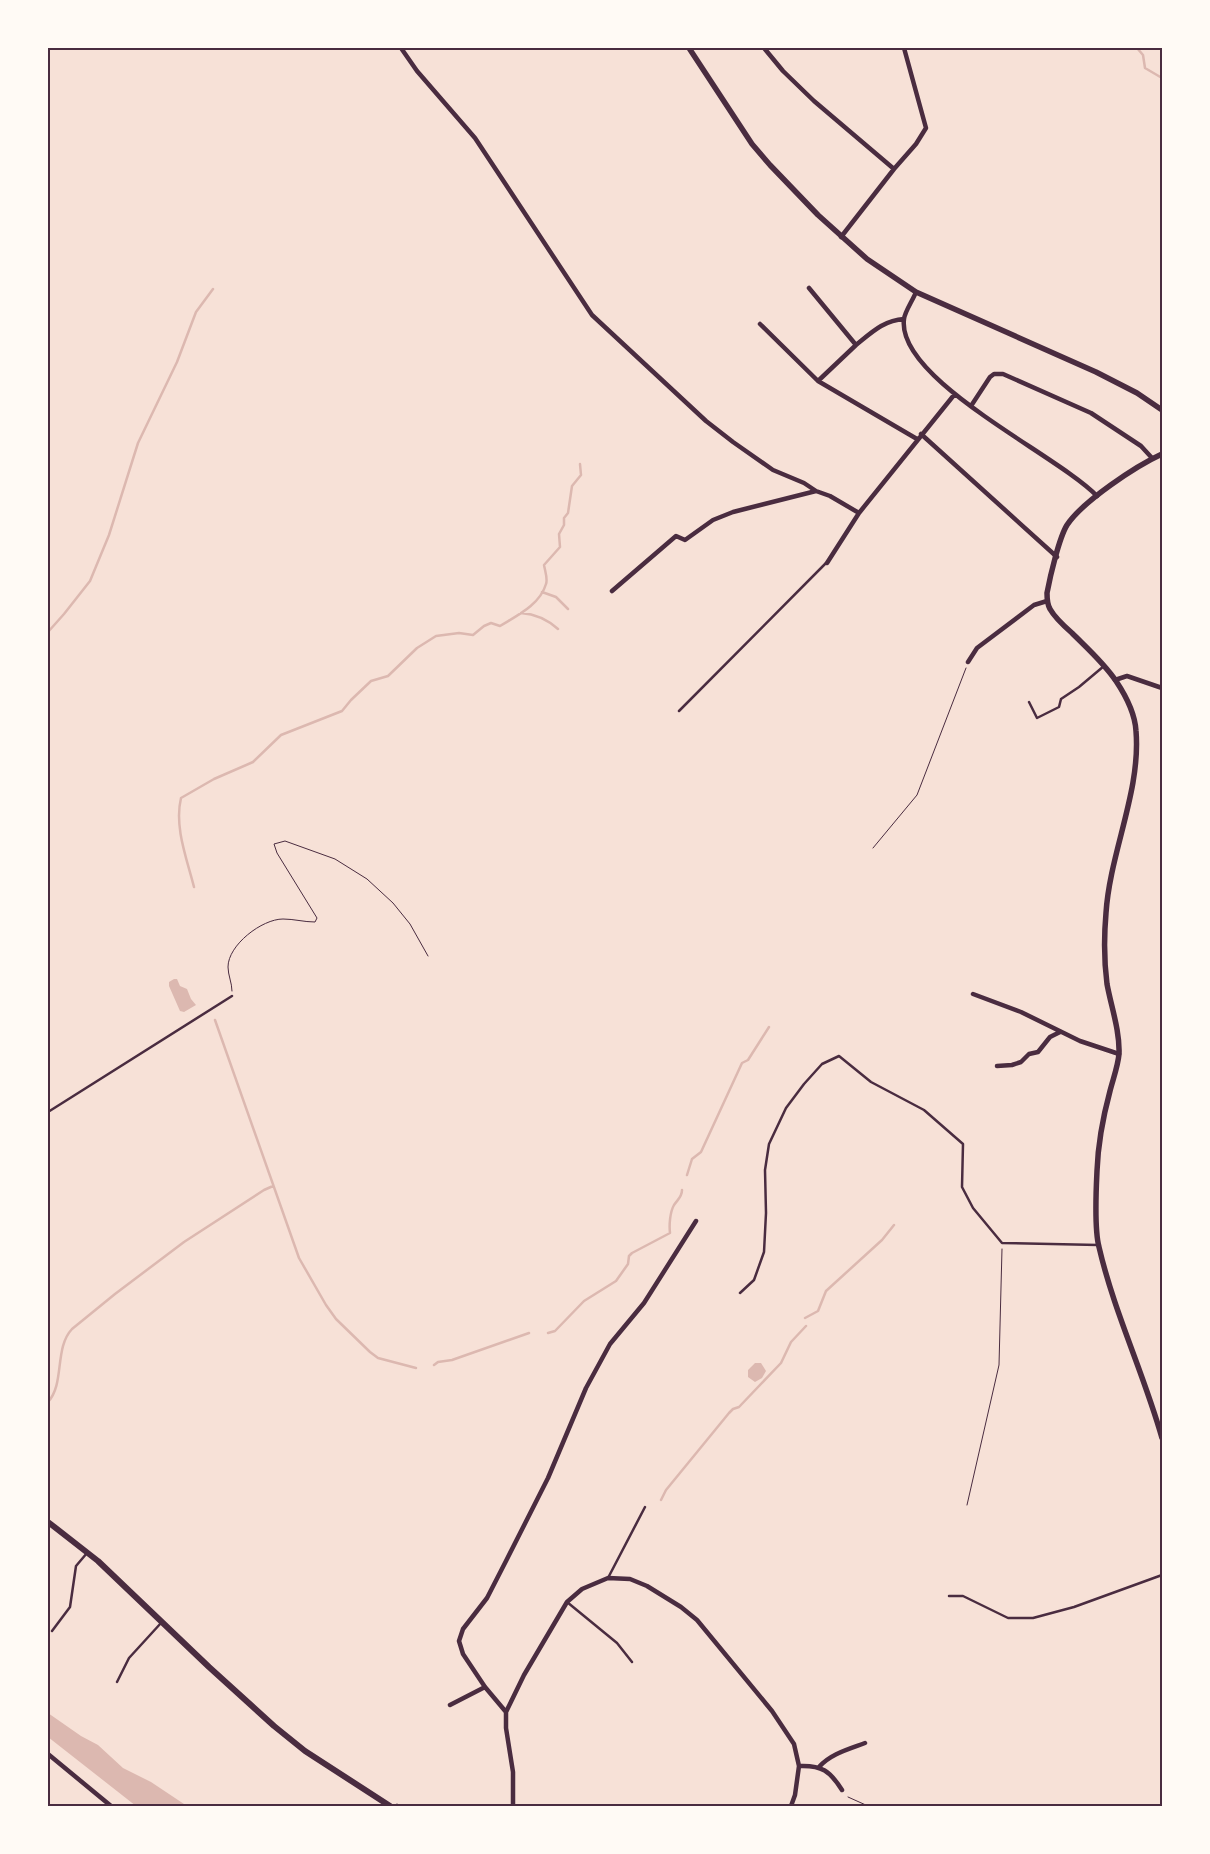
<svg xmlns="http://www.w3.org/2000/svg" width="1210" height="1854" viewBox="0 0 1210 1854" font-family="Ubuntu,sans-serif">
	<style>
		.water { fill: #dcb8b0 }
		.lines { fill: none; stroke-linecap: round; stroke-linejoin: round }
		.stream { stroke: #dcb8b0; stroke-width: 2.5 }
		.path { stroke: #4a2c40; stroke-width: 1 }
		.service { stroke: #4a2c40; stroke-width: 2.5 }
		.minor { stroke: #4a2c40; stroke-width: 4.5 }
		.tertiary { stroke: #4a2c40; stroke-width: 5.5 }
		.secondary { stroke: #4a2c40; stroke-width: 6 }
		.neatline { fill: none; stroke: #4a2c40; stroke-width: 2 }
	</style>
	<rect width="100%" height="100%" fill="#f7e1d7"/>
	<path class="water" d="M174,979h3l3,7 7,3 4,10 5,6 -12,7 -4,-1 -11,-25v-4z
		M755,1363h6l5,8 -4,7 -7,4 -7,-5v-7z
		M48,1713l33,23 17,9 25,23 28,14 36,24h-51l-88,-69z"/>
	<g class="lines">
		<path class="stream" d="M1137,48l6,7 2,13 17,10
			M542,592l14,5 12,12
			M521,613c14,1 27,7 37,16
			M48,632l16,-18 26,-33 19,-46 29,-92 39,-81 19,-50 17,-23
			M194,887c-7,-28 -20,-60 -13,-89l33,-19 39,-17 28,-27 61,-24 9,-11 20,-19 17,-5 29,-28 19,-12 23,-3 14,2 11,-9 7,-3 9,3c16,-10 40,-21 46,-42 2,-5 -1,-13 -2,-19l16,-18 -1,-13 5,-9v-7l4,-5 4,-27 9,-11 -1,-11
			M215,1020l84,238 27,47 10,14 34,33 8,6 38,10
			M687,1175l5,-16 9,-7 41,-89 6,-3 21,-33
			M805,1318l13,-7 8,-20 56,-51 12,-15
			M548,1333l7,-2 29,-30 32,-20 12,-17 1,-8 3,-3 38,-20c-1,-8 0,-21 4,-28 4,-6 8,-8 8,-15
			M434,1365l4,-3 14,-2 77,-27
			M48,1402c17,-18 6,-54 24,-73l43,-35 69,-52 80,-52 9,-4
			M661,1500l5,-10 63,-77 4,-4 6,-2 42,-44 10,-21 15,-16"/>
		<path class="path" d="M873,848l44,-53 49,-127
			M232,991c0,-8 -4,-16 -4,-24 0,-22 34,-48 55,-48 11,0 21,3 32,3l2,-4 -40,-65 -3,-9 11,-3 50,18 32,20 26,24 17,21 18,32
			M967,1505l32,-140 3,-116
			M848,1797l20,9
			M397,1804l4,2"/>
		<path class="service" d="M1029,702l8,16 22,-11 2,-8 18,-12 25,-21
			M679,711l147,-148
			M48,1112l184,-116
			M740,1293l14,-13 10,-28 2,-39 -1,-43 4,-26 17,-36 18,-24 18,-20 17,-8 32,26 53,28 39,34 -1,43 11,21 29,35 96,2
			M608,1578l37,-71
			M949,1596h14l45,22h25l41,-11 88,-32
			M567,1602l50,41 15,19
			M52,1631l18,-24 6,-41 11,-13
			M117,1682l12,-24 32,-35"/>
		<path class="minor" d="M401,48l16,23 58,67 117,177 114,106 27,21 40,28 31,13 12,8 14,5 29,17
			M764,48l19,23 31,30 80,68
			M841,237l53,-68 22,-25 10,-16 -22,-80
			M809,288l47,57 -38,36
			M916,292c-3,8 -11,19 -12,27 -8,61 154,136 193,177
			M760,324l58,57 99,58
			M856,345c15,-12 28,-25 48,-26
			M971,406l19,-29 4,-3h9l88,39 50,33 11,12
			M921,434l136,123
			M827,563l32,-50 95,-118
			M612,591l64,-55 9,4 28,-20 20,-8 83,-21
			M968,662l9,-14 57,-43 13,-4
			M1115,680l12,-4 35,12
			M973,994l48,18 59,29 39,13
			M997,1066l15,-1 9,-3 8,-8 9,-2 12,-15 10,-5
			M450,1705l35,-18
			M506,1712l-21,-25 -22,-33 -4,-13 4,-12 24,-31 19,-37 42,-83 38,-90 24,-44 34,-41 52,-82
			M48,1754l63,52
			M799,1766c23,-1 31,5 43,24
			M819,1767c11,-13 30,-18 46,-24
			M513,1806v-34l-7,-44v-16l18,-37 43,-73 15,-13 26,-11 22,1 17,7 34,21 16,13 75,91 22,33 5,22 -4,29 -4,11"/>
		<path class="tertiary" d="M689,48l63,96 18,21 48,50 49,44 49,33 180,80 41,21 25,17
			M1162,454c-26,12 -79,47 -95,71 -8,13 -17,52 -20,68 0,5 0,11 3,16 5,9 14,17 22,24 15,15 32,30 44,48 10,15 19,32 20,50 5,60 -26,121 -30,182 -2,23 -2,48 1,71 4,22 13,47 12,70 -1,12 -6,25 -9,37 -7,26 -12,52 -13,80 -1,21 -3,57 2,76 15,65 45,127 63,191"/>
		<path class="secondary" d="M48,1522l50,39 111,106 65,59 31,25 85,55"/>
	</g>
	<rect width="1210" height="1854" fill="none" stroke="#fffaf5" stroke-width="98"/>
	<rect x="49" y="49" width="1112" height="1756" class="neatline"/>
</svg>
